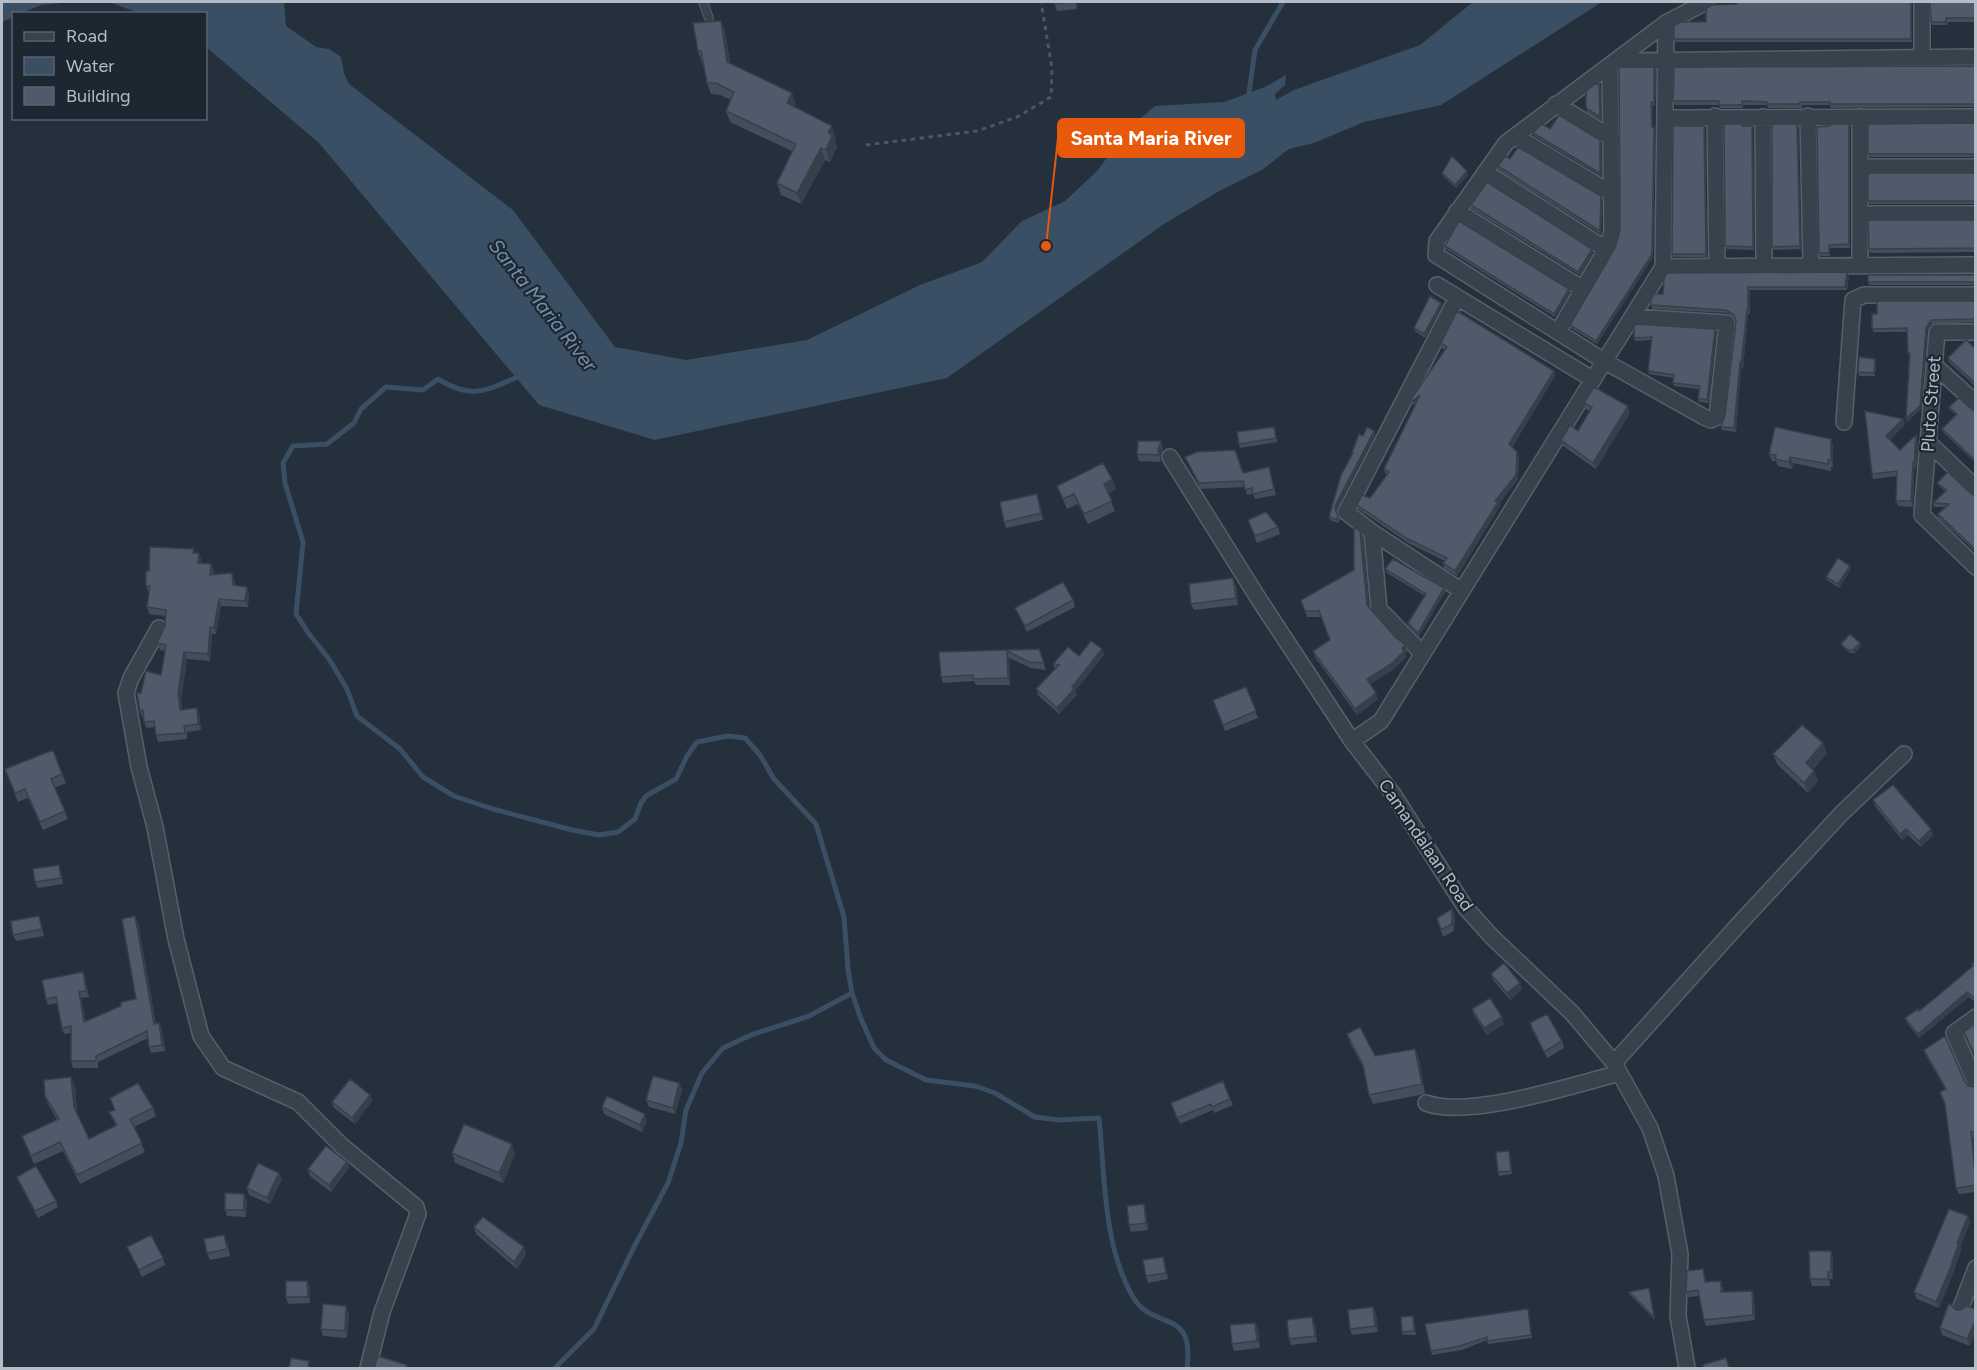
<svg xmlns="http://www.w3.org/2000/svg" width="1977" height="1370" viewBox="0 0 1977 1370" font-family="Figtree,sans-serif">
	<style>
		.water { fill: #3a4f64 }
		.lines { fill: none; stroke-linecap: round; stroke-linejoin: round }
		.stream { stroke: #3a4f64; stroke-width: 5 }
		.lane-casing { stroke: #56606a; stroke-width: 10 }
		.street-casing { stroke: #56606a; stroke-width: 18 }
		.path { stroke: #465b5c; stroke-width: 3; stroke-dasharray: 4.5 4.5; stroke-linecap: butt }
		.lane { stroke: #38424c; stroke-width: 8 }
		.street { stroke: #38424c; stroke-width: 15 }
		.wall { fill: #444e5b }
		.shaded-wall { fill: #37404a }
		.building { fill: #4f5b6a; stroke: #37404a; stroke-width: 1.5 }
		.labels { text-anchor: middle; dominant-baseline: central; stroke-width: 4.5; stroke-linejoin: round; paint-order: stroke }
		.street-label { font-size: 18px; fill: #b4bdc7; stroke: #1d2731 }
		.water-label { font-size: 20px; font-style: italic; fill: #758faa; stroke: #1d2731 }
		.leader { fill: none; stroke: #e8590c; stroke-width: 2 }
		.callout-dot { fill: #e8590c; stroke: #1d2731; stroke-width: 2 }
		.callout { fill: #e8590c; stroke: #e8590c; stroke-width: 2 }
		.callout-label { font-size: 20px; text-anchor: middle; font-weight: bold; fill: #fff }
	</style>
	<rect width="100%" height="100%" fill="#24303c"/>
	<path class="water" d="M2,2h71l-32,3 -19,8 -8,1 -1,3 -11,5z
		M109,2h175l2,24 30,21 13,2 12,8 3,16 5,11 164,126 102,137 71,13 121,-20 113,-55 62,-23 40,-41 43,-20 32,-30 32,-43 26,-22 69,-4 41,-15 21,-12 -1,10 -10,9 1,6 18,-10 126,-45 53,-43h129l-161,103 -77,17 -50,21 -25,6 -27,21 -41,20 -57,34 -217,154 -292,62 -116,-35 -220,-262 -113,-96v-33l-67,-1z"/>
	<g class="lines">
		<path class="stream" d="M1248,100l7,-50 28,-48
			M522,375c-36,15 -48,26 -84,4l-15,11 -37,-3 -25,22 -7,14 -27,21 -34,2 -10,17 2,20 18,59 -7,72 13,20 20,25 18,30 10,27 43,33 23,28 31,19 39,13 79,21 27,5 19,-3 17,-13 6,-16 5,-7 30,-17 11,-23 10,-14 31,-6 17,2 15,17 14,24 42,45 28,93 4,52 4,24 9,26 13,29 12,12 40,20 49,6 20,7 40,24 24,3 40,-2c6,58 4,128 34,179 20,35 62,9 54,71
			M555,1368l39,-39 40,-82 34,-64 13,-40 5,-33 16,-37 21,-25 28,-13 58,-19 43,-23"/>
		<g class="lane-casing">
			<path id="lane" d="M703,2l6,16"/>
		</g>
		<g class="street-casing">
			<path id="street" d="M1922,2v55
				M1615,61l361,-4
				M1556,104l56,34
				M1715,116l2,150
				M1808,116l3,150
				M1763,117l1,149
				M1860,117v148
				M1665,118l311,-1
				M1515,136l96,57
				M1860,167h116
				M1485,172l121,77
				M1457,211l126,78
				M1860,214h116
				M1663,267l313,-2
				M1437,285l155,94
				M1457,298l-111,214 26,20 90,59
				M1632,317l95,6 -10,94 -6,3 -7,-3 -100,-56 -168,-106 1,-14 69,-98 160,-120 40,-21
				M1558,332l50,-86 4,-15 -2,-166
				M1976,332h-39l-15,183 54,52
				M1935,366l41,37
				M1844,422l9,-122 11,-5h112
				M1929,443l47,45
				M1170,457l90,144 92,140 41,53 72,113 27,30 80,76 42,50 36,65 16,48 14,78 -2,62 9,52
				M1372,532l7,77 43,44
				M159,628l-28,50 -5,15 13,74 16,60 21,112 25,97 22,32 75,34 44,44 74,61 2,7 -36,98 -14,56
				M1352,741l29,-20 282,-454 3,-244
				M1976,1017l-22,16 22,51
				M1614,1063l125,-139 103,-111 62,-59
				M1426,1103c41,16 149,-18 193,-30
				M1961,1307l15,-39"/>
		</g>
		<path class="path" d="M866,145l111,-14 40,-14 34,-20 1,-29 -11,-66"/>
		<use href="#lane" class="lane"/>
		<use href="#street" class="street"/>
	</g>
	<path class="wall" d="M1054,2h22l1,7 -20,2z
		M1737,2h175v40h-236l-2,-3 63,-35z
		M1976,2v20h-28l-1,3h-15l-1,-3z
		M721,21l4,11 5,31 66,41 -1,3 41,31 -2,2 3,7 -7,15 -5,-2 -24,44 -20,-9 -4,-12 15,-32 -62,-29 -4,-11 5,-11 -11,-5 -9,-1 -4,-11 -4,-20h-1l-4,-12z
		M1976,66v41l-145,1 -1,-3h-28v3h-34l-1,-3h-24v3h-23l-1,-3h-44l-2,-4z
		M1654,67l2,3 -1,35h-2v22l2,3 -2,127 -56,87 -26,-16 -1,-3 45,-77 5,-18z
		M1601,88v32l-14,-8 -1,-4z
		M1975,123l1,34h-106l-2,-3z
		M1742,124v2h10l1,3 1,121 -27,-1 -2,-3z
		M1704,126l1,4 2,127h-34l-1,-3z
		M1798,127l3,122 -27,1 -2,-3z
		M1850,127v121h-20v8h-9l-2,-3z
		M1550,129l51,14 1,33 -68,-40 -1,-3z
		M1510,159l91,37 1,3 -1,35 -102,-64 -1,-4z
		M1442,173l26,2 -12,13 -13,-12z
		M1976,173v31h-106l-2,-3z
		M1471,205l121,44 1,3 -13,23 -108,-66z
		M1976,220v32l-106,1 -1,-4z
		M1445,246l124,43 1,3 -15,25 -109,-68z
		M1976,275v10h-107l-1,-3z
		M1849,276l-2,14h-97v24h-2l-5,55 -2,-2 -5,65 -14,-2 -1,-3 4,-12 11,-94 -1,-3 -7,-5 -76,-4 -1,-4 12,-11z
		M1976,301v21l-44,2 -5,7 -6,78 -14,13 -1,-4 3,-62 -1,-3 -1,-21h-33l-2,-3z
		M1441,303l1,3 -17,32 -10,-7 -1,-3z
		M1716,332l-7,71 -10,-1 -1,-4 1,-9 -25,-3 -1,-3 1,-5 -25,-4 -1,-3 4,-31 -17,1 -1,-3z
		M1441,343l114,33 -43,71 5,5 2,5 -1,22 -19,25 1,2 -43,70 -13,-8 -1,-5 2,-2 -35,-17 -52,-35 -1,-4 13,-7 17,-24 -2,-1 -1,-4 32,-65 -2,1 -1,-1 -2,-5 34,-49 -3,-2z
		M1976,349v38l-27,-25 -1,-4z
		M1876,362l-1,14h-16l-1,-4z
		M1584,403l46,10 -34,56 -33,-23 -2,-6 17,-9 12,-20 -4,-2z
		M1949,407l27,6v50l-33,-31 -1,-3 14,-14 -6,-5z
		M1865,411l38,8 2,5 -15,16 10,10 16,-15 2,5 -2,29 -2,-1 -1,39 -15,-1 -2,-5 1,-25 -24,3 -1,-5z
		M1275,430l2,12 -37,6 -1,-4z
		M1374,431l1,3 -38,74 -1,4 4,7 -2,4 -8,-3 -1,-3 23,-62v-2l11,-17z
		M1831,439l2,7v21h-2v4l-38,-8 -1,6 -14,-3 -2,-5h-4l-3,-7z
		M1163,448l-3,9 1,5 -22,-1 -2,-7z
		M1185,457l58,16 26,-6 7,28 -21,4 -2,-5 -6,1 -2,-8 -44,2z
		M1112,479l4,10 -8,5 7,17 -27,13 -10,-20 -11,5 -10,-23z
		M1937,483l31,8 8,6v55l-37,-34 -1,-4 7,-7h-11l-1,-4 12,-12 -6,-5z
		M1039,501l4,19 -37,8 -2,-6z
		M1248,520l30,7 2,7 -23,9z
		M1360,531l3,6 6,70 27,31 9,7 2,6 -2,3 1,3 -13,13 -23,14 8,15 -21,16 -42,-58 -2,-6 17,-11 -9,-23h-14l-6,-17 53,-30z
		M195,553h4l2,7v3l10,1 3,7 -1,4 19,-2 2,7 1,5 12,2 2,6 -1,14 -27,-1 -5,28h-4l-2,27 -23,-2 -6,41 1,9 15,-1 2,6 2,16 -14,2v7l-29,3 -2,-7 -1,-8 -9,1 -3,-11h-1l-2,-6 1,-18 20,-18 4,-24 -5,-1 -3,-7 8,-17 1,-10 -17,-2 -2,-7 2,-14 -3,-7 3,-15z
		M1385,569l60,23 -26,44 -10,-10 -1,-3 17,-27 -38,-23z
		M1851,569l-12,19 -12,-8 -1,-3z
		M1236,585l2,20 -44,5 -3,-6z
		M1073,600l2,7 -48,25 -12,-24z
		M1860,643l1,3 -6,7h-5l-7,-6 -2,-3z
		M1039,649l7,21 -15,-2 -22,-10 1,27h-34l-2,-4 -31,2 -2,-6 -2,-25z
		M1102,649l2,6 -29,36 2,4 -18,19 -21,-19 -2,-6 19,-20 -2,-5z
		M1246,687l12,31 -33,13 -12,-31z
		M53,750l13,33 -12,5 14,31 -25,11 -15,-32 -10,4 -13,-33z
		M1827,753l-14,17 1,1 4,10 -10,12 -31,-29 -4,-10z
		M1873,800l60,35 -12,12 -13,-12 -6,5 -27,-34z
		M61,872l2,12 -25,4 -3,-6z
		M1452,909l3,7 -1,15 -11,6 -6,-19z
		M39,916l5,20 -28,5 -3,-6z
		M138,923l18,101 6,5 3,22 -14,2 -2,-6 -1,-9 -50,24v6h-25l-2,-7v-28l-7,1 -2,-6 -5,-25 -9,2 -2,-6 37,-27 2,6 4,19 -8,1 5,24 50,-23z
		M1976,961v42l-7,-6 -50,41 -12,-15 -2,-5 14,-7 21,-17 32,-27v-3z
		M1491,974l29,9 2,6 -12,11 -16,-19z
		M1472,1009l30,8 2,7 -17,11 -13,-20z
		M1530,1023l32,18 2,7 -17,10 -15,-28z
		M1347,1034l28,22 44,2 6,36 -52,10 -4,-9 -5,-26 -14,-26z
		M1924,1050l41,32 3,4 8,1v50l-3,1 3,24v30l-17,2 -3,-6 -11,-99 -19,-33z
		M1223,1081l10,24 -19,8 -1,-3 -33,14 -9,-21z
		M679,1083l3,7 -7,24 -26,-7 -3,-7z
		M75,1086l2,27 12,26 27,-13 -7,-14 44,-4 3,8 -22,11 11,25 -65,32 -17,-33 -29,13 -12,-28 35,-16 -9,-16 -3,-8z
		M370,1095l2,6 -17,23 -21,-16 -2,-6z
		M602,1107l45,14 -5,11 -38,-18z
		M452,1153l63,1 -12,29 -48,-20z
		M1510,1154l2,20 -13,2 -1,-4z
		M347,1162l2,6 -18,24 -21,-16 -2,-7z
		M17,1177l39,24 2,6 -20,11 -19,-35z
		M282,1179l-12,25 -21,-9 -2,-7z
		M247,1200l-1,17 -19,-1 -2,-6z
		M1146,1211l2,19 -17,2 -2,-7z
		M1970,1222l-10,25 1,3 -6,17v2l-16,39 -22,-9 -3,-7z
		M474,1227l52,27 -9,15 -41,-35z
		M227,1242l3,14 -20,4 -3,-7z
		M127,1247l36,11 2,7 -23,12z
		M1831,1251l2,7v21h-3v7h-18l-2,-7z
		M1163,1257l2,6 3,16 -20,4 -2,-7z
		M1705,1275l1,7 17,5v5l29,-1 2,6 1,23 -49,6 -2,-6 -5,-24 -11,1 -2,-5z
		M307,1281l3,7v15l-22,1 -2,-7z
		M1649,1288l1,3 5,29 -25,-25 -1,-3z
		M1373,1307l3,7 2,18 -26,3 -2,-6z
		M1528,1309l4,29 -44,6 -1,-4 -25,10 -30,5 -1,-4z
		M1956,1310h5l9,36 -28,-11 -2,-7z
		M349,1313l-2,25 -24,-2 -2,-7z
		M1413,1316l3,19h-13l-1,-3z
		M1255,1323l3,6 2,19 -26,3 -2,-7z
		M1315,1324l2,18 -26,3 -2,-6z"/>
	<path class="shaded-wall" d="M1911,2h1v40l-1,-3z
		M721,21l4,11 7,41 -5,-11z
		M1654,67l2,3 -1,35 -1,-3z
		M1599,84l2,4v32l-1,-3z
		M792,93l4,11 -5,11 -4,-12z
		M1651,102l2,3v25l-1,-3z
		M1797,124l1,3 3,122 -1,-3z
		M1849,124l1,3v121l-1,-4z
		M832,126l4,12 -2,2 3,7 -7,15 -4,-12 2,-18z
		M1704,126l1,4 2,127 -1,-3z
		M1752,126l1,3 1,121 -1,-3z
		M1654,127l1,3 -2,127 -56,87 -1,-3z
		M1600,140l1,3 1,33 -2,-3z
		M821,148l4,12 -24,44 -4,-11z
		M1467,171l1,4 -12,13 -1,-3z
		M1601,196l1,3 -1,35 -1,-3z
		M1592,249l1,3 -13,23 -2,-3z
		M1847,272l2,4 -2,14 -2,-3z
		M1748,287l2,3v24l-2,-4z
		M1569,289l1,3 -15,25 -1,-3z
		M1441,303l1,3 -17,32 -1,-4z
		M1747,310l1,4 -5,55 -2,-4z
		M1931,320l1,4 -5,7 -6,78 -14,13 -1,-4 20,-90z
		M1715,329l1,3 -7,71 -2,-3z
		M1875,359l1,3 -1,14 -1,-3z
		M1740,363l1,4 -5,65 -2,-4z
		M1554,371l1,5 -45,73 -1,-5z
		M1420,395l2,5 -8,5 -1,-4z
		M1628,406l2,7 -34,56 -3,-6z
		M1903,419l2,5 -17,17 -2,-5z
		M1374,431l1,3 -38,74 -1,4 -1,-3 1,-5z
		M1916,435l2,5 -2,29 -2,-5z
		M1831,439l2,7v21l-2,-7z
		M1161,441l2,7 -3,9 1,5 -3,-12z
		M1517,452l2,5 -1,22 -19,25 1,2 -43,70 -2,-5 40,-70z
		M1790,457l3,6 -1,6 -3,-7z
		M1913,463l1,5 -1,39 -2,-6z
		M1112,479l4,10 -9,5 -3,-10z
		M1360,531l3,6 6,74 -2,-6z
		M199,553l2,7v9l-3,-6z
		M211,564l3,7 -2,10 -2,-6z
		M1850,566l1,3 -12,19 -1,-4z
		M1233,578l3,7 2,20 -2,-7z
		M247,587l2,6 -1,14 -3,-6z
		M1444,588l1,4 -26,44 -1,-3z
		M219,599l2,7 -5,28 -2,-6z
		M210,627l2,7 -2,27 -2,-7z
		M1860,643l1,3 -6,7 -2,-3z
		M1405,645l2,6 -2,3 1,3 -13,13 -24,15 -2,-6z
		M1102,649l2,6 -29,36 2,4 -18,19 -2,-6 15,-21z
		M1007,651l2,7 1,27 -2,-7z
		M184,652l3,7 -6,41 1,16 -2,-6 -2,-17z
		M1376,693l2,6 -21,16 -2,-6z
		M197,708l2,6 2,16 -3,-6z
		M1823,743l4,10 -17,20 -4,-10z
		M1814,771l4,10 -10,12 -4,-10z
		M1906,829l2,6 -6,5 -2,-6z
		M1931,829l2,6 -12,12 -2,-6z
		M1452,909l3,7 -1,15 -2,-7z
		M135,916l3,7 19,107 -3,-6z
		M83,972l2,6 4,19 -3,-6z
		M1520,983l2,6 -12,11 -3,-7z
		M79,992l2,6 6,30 -3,-6z
		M1967,992l2,5 -50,41 -1,-4z
		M1502,1017l2,7 -17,11 -3,-7z
		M159,1023l3,6 3,22 -3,-6z
		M1415,1049l4,9 6,36 -3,-10z
		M71,1077l4,9 2,29 -3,-8z
		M679,1083l3,7 -7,24 -2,-6z
		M370,1095l2,6 -17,23 -3,-6z
		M645,1114l2,7 -5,11 -2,-7z
		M1971,1132l2,6 3,24v16z
		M512,1144l3,10 -12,29 -4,-10z
		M347,1162l2,6 -18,24 -2,-7z
		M279,1173l3,6 -12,25 -3,-6z
		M244,1194l3,6 -1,17 -2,-7z
		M1144,1204l2,7 2,19 -2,-7z
		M1968,1216l2,6 -10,25 1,3 -6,17v2l-16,39 -3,-6 16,-40 5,-19z
		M524,1247l2,7 -9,15 -3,-7z
		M1831,1251l2,7v21l-2,-7z
		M1163,1257l2,6 3,16 -2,-6z
		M1828,1272l2,7v7l-2,-7z
		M307,1281l3,7v15l-2,-6z
		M1752,1291l2,6 1,23 -2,-5z
		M346,1306l3,7 -2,25 -2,-7z
		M1373,1307l3,7 2,18 -3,-6z
		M1312,1317l3,7 2,18 -2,-6z
		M1976,1319v12l-6,15 -3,-7z
		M1255,1323l3,6 2,19 -3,-7z"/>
	<path class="building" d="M1054,2h20l-20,2z
		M1737,2h174v37h-237v-13l6,-4h26v-13l6,-4 25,-1z
		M1930,2h46v16h-30v4h-15z
		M721,21l6,41 65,31 -5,10 45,23 -4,6 4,4 -6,14 -5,-2 -24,45 -20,-10 19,-39 -70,-33 8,-19 -18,-9h-9l-6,-32h-3l-5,-28z
		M1976,66v38h-146v-2h-30v2h-33v-2l-25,-1v4h-23v-4h-46l1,-34z
		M1619,67h35v35h-3l1,25h2l-2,127 -56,87 -26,-16 45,-77 5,-18z
		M1595,84h4l1,33 -14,-9v-17z
		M1559,115l41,25v33l-67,-40 9,-9 8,5z
		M1975,123l1,31h-108v-30z
		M1724,124h18v2h10l1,121 -28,-1z
		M1772,124h25l3,122 -28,1z
		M1830,124h19v120l-20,1v8h-10l-2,-126 13,-1z
		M1673,126h31l2,128h-34z
		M1518,147l83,49 -1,35 -102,-65 7,-10 5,3z
		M1452,156l15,15 -12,14 -13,-12z
		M1868,173h108v28h-108z
		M1487,182l105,67 -14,23 -107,-67z
		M1868,220h108v28l-107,1z
		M1459,221l110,68 -15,25 -109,-68z
		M1847,272l-2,15h-97v23h-1l-6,55 -1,-2 -6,65 -13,-1 4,-12 11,-94 -2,-6 -8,-5 -75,-5v-6l3,-5h9l1,-15 3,-6z
		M1868,275h108v7h-108z
		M1430,296l11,7 -17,31 -10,-6z
		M1877,301h99v18l-45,1 -5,8 -6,78 -14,12 4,-65h-2l-1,-25 -35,1v-15h5z
		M1457,311l97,60 -45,73 8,8 -1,23 -21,26 3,1 -43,69 -12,-8 4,-5 -39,-19 -51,-34 5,-10 8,3 19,-26 -5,-3 36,-74 -7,6 -2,-2 36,-52 -6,-4z
		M1636,324l79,5 -8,71 -9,-2 2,-12 -27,-3 1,-8 -26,-4 4,-34 -18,1v-11z
		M1966,340l10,9v35l-28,-26z
		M1859,357l16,2 -1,14 -16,-1z
		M1594,387l34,19 -35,57 -32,-23 9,-15 8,6 14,-24 -8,-4z
		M1959,398l17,15v48l-34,-32 15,-15 -8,-7z
		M1865,411l38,8 -17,17 14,14 16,-15 -2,29 -1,-1 -2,38h-15l1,-30 -25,3z
		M1274,427l2,11 -37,6 -2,-12z
		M1367,427l7,4 -38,73 -1,5 3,7 -1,4 -8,-3 12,-42 12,-22h-1l7,-19 4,2z
		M1775,427l56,12v21h-3v4l-38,-7 -1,5 -14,-3 1,-4 -7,-1z
		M1138,441h23l-3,9 1,5 -22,-1z
		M1235,450l8,23 26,-6 5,22 -21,5 -1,-6 -7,2 -2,-9 -44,2 -14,-26 12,-5z
		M1103,463l9,16 -8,5 8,17 -28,13 -10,-20 -11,5 -6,-13z
		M1948,472l20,19 8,6v53l-38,-36 11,-10 -16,-1 14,-13 -10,-7z
		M1037,494l4,19 -37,9 -4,-20z
		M1266,512l12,15 -23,9 -7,-16z
		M1354,527l6,4 7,74 29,33v-1l9,8 -3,3 2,3 -13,13 -24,15 9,14 -21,16 -42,-58 17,-11 -11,-29h-14l-4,-11 53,-30z
		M150,547l44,2 -1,4h6l-1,10 13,1 -1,11 22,-2 1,12 14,2 -2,14 -26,-2 -5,29 -4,-1 -2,27 -24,-2 -6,41 2,17 17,-2 1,16 -14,2 1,7 -29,2 -2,-14 -10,1 -1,-12 -3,1 -3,-18h4l5,-22 15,4 5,-30 -9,-2 8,-17 1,-16 -19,-3 3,-21h-4v-15h3z
		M1838,558l12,8 -12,18 -12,-7z
		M1393,559l51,29 -26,45 -10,-10 18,-29 -41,-25z
		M1233,578l3,20 -45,6 -2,-20z
		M1063,582l10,18 -48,26 -10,-18z
		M1850,634l10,9 -7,7h-5l-7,-6z
		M1091,641l11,8 -30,38 2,2 -17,19 -21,-19 23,-24 -6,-1 15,-17 11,9z
		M1039,649l5,14 -15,-1 -22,-11 1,27 -35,1v-4l-32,2 -2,-25z
		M1246,687l10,24 -33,14 -10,-25z
		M1802,725l21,18 -17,20 8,8 -10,12 -31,-29z
		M53,750l9,24 -11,5 14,32 -25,11 -15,-33 -10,4 -10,-24z
		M1893,785l38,44 -12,12 -13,-12 -6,5 -27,-34z
		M59,865l2,13 -26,4 -2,-13z
		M1452,909v15l-11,6 -4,-12z
		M39,916l3,13 -29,6 -2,-14z
		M135,916l19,108 5,-1 3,22 -13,2 -2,-16 -51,25v5h-25v-35l-9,2 -6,-31 -10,2 -4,-19 41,-8 3,19 -7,1 5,30 37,-16v-4l15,-3 -14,-80z
		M1976,961v39l-9,-8 -49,42 -13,-16 13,-9 1,2 21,-17 33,-28 -1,-2z
		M1504,963l16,20 -13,10 -16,-19z
		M1490,998l12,19 -18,11 -12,-19z
		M1547,1014l15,27 -18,11 -14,-29z
		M1976,1023v35l-12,-26z
		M1360,1027l15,29 40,-7 7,35 -53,11 -6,-30 -16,-31z
		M1945,1036l20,46 3,4 8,1v44l-5,1 5,53 -20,3 -11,-84 -5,-12 6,-3 -22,-39z
		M653,1076l26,7 -6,25 -27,-8z
		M71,1077l3,30 15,32 28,-14 -8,-13 6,-2 -5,-12 28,-15 15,25 -23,11 12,24 -65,32 -17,-33 -29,14 -9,-20 37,-17 -14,-23 -1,-16z
		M350,1079l20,16 -18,23 -20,-16z
		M1223,1081l7,18 -18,8 -1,-3 -34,14 -6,-15z
		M607,1096l38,18 -5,11 -38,-18z
		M464,1124l48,20 -13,29 -47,-20z
		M326,1146l21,16 -18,23 -21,-16z
		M1509,1151l2,20 -13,1 -2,-20z
		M258,1163l21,10 -12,25 -20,-10z
		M36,1166l20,35 -21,10 -18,-34z
		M225,1193l19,1v16h-19z
		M1144,1204l2,19 -17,2 -2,-19z
		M1949,1209l19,7 -11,27h2l-7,19h1l-17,40 -22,-10z
		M483,1217l41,30 -10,15 -40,-35z
		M151,1235l12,23 -24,12 -12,-23z
		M224,1235l3,14 -20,4 -3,-14z
		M1809,1251h22v21h-3v7h-18z
		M1163,1257l3,16 -20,3 -3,-16z
		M1703,1269l2,13 16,-1v11l31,-1 1,24 -49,5 -6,-30 -12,2 1,-21z
		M286,1281h21l1,16h-22z
		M1649,1288l5,29 -25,-25z
		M1949,1303l7,7h5l5,-4 10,3v10l-9,20 -27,-11z
		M323,1304l23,2 -1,25 -24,-2z
		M1373,1307l2,19 -25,3 -2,-19z
		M1528,1309l3,26 -44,6v-4l-27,9 -29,5 -6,-27z
		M1413,1316l1,15 -12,1 -1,-15z
		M1312,1317l3,19 -26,3 -2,-19z
		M1255,1323l2,18 -25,3 -2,-19z
		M378,1356l29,9 -1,3h-32z
		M291,1358l18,3 -1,7h-19z
		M1726,1358l3,10h-25l-1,-3z"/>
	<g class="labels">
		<g class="street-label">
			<text transform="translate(1931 404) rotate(-86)">Pluto Street</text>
			<text transform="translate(1426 845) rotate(56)">Camandalaan Road</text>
		</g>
		<g class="water-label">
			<text transform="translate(543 305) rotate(52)">Santa Maria River</text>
		</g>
	</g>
	<path class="leader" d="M1046 246L1058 138"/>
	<circle class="callout-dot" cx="1046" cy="246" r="6"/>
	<rect class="callout" x="1058" y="119" width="186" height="38" rx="6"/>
	<g class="callout-label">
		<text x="1151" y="145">Santa Maria River</text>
	</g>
	<rect width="1977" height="1370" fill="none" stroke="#b4bdc7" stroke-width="6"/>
	<rect x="12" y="12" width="195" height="108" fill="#1d2731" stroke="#59636d" stroke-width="1.5"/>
	<rect x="24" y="32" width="30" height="9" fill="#38424c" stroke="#59636d" stroke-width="1.5"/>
	<text x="66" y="42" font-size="18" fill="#b4bdc7">Road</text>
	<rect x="24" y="57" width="30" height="18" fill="#3a4f64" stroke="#59636d" stroke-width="1.5"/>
	<text x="66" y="72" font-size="18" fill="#b4bdc7">Water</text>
	<rect x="24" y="87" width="30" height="18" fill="#4f5b6a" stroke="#59636d" stroke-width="1.5"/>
	<text x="66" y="102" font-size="18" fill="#b4bdc7">Building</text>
</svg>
